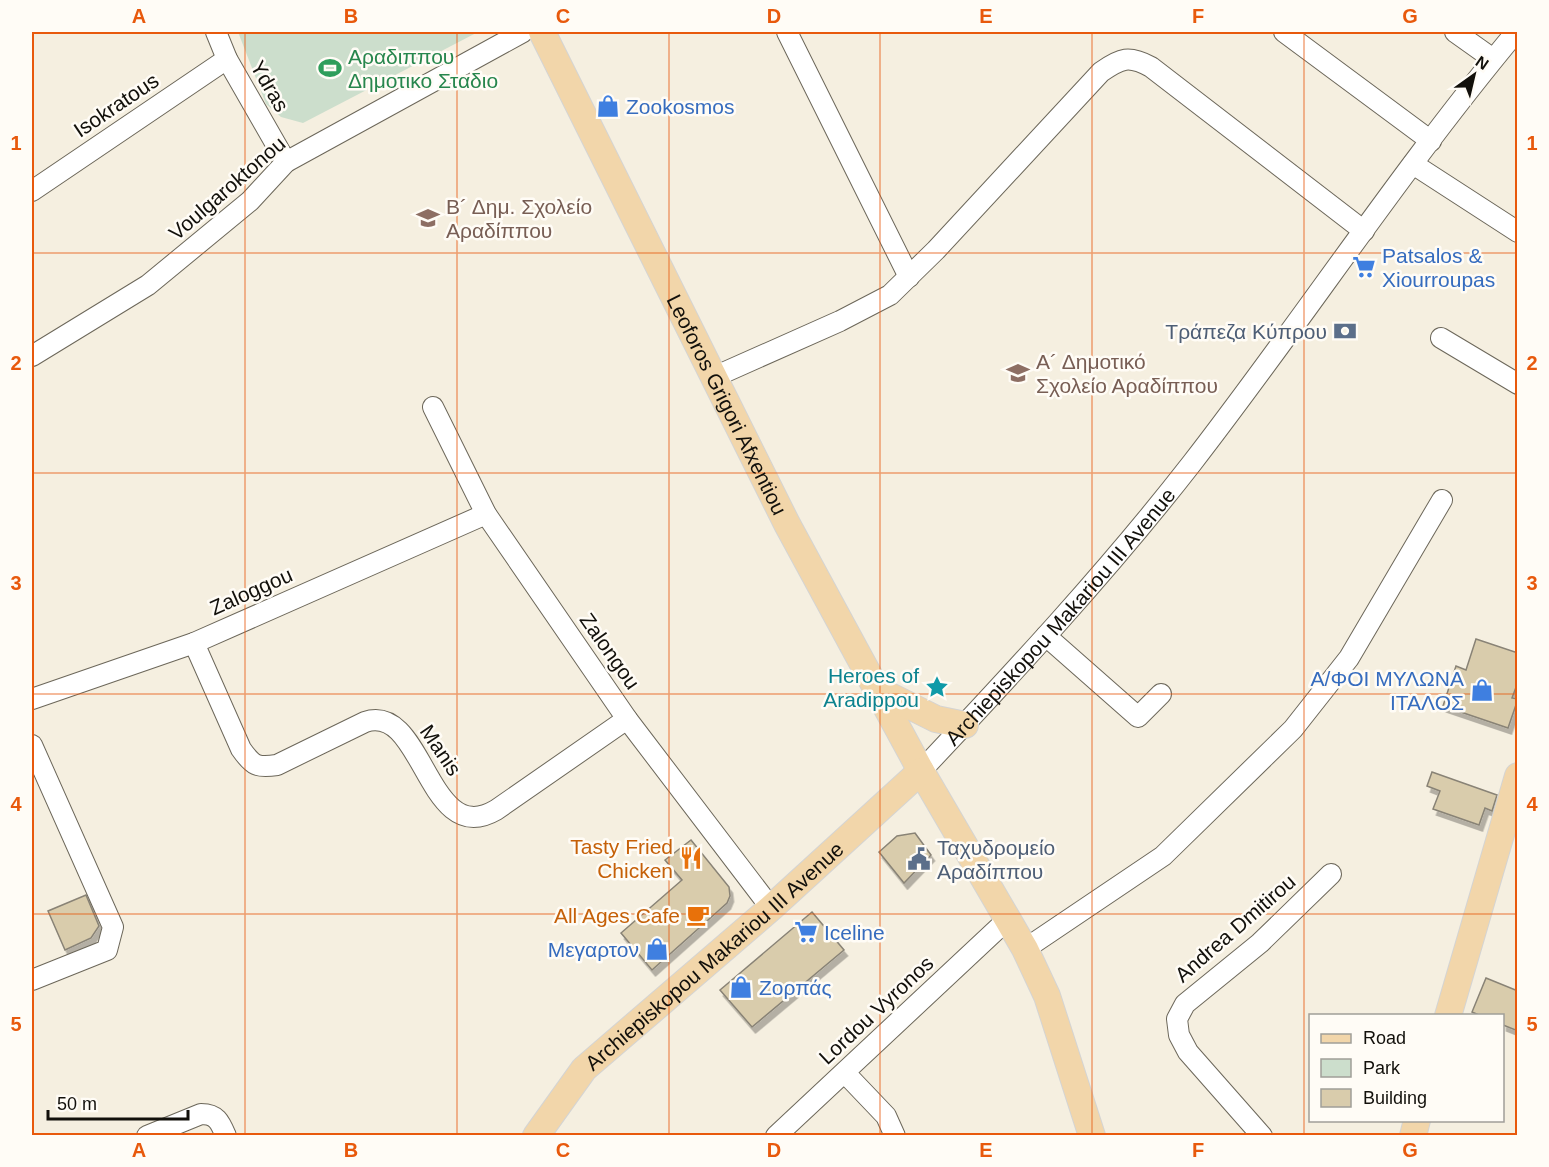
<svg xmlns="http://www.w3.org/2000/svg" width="1549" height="1167" viewBox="0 0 1549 1167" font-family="Arial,sans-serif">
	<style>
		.green { fill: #ccdecc }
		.building { fill: #d9ccac; stroke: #898376; stroke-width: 1.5; filter: url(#shadow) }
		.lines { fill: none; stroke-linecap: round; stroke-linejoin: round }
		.minor-casing { stroke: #6c675a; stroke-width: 22 }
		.major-casing { stroke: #d4d4d3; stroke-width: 28 }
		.minor { stroke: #fff; stroke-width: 20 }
		.major { stroke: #f2d6aa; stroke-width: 26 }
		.grid { fill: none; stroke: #e8590c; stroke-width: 1.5; stroke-opacity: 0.55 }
		.labels { text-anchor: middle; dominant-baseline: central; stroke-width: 5; stroke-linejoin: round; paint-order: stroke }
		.leisure-label { font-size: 21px; fill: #27864d; stroke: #fffcf6; text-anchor: start }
		.street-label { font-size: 21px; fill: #12100b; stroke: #fffcf6 }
		.shop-label { font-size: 21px; fill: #366cbe; stroke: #fffcf6; text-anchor: start }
		.education-label { font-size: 21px; fill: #785e54; stroke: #fffcf6; text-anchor: start }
		.service-label { font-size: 21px; fill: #4e5e75; stroke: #fffcf6; text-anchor: end }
		.culture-label { font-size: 21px; fill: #0d838f; stroke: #fffcf6; text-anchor: end }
		.food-label { font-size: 21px; fill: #c56008; stroke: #fffcf6; text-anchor: end }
		.neatline { fill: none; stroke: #e8590c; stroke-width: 2 }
		.grid-label { font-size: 20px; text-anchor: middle; font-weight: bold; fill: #e8590c }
	</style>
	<defs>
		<filter id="shadow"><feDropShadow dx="3.5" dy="6" stdDeviation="0" flood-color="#0004"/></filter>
	</defs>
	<rect width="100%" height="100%" fill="#f5efe0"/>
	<path class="green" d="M238,32h240l-175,91 -22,-6 -15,-13z"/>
	<path class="building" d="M1476,639l42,14v29l-6,16 6,1 -10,29 -65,-22 13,-40 10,4z
		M1432,772l65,23 -5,16 -7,-3 -6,17 -46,-16 7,-18 -13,-5z
		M915,833l16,22 -27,28 -25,-31 18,-16z
		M691,840l38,47 1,9 -3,7 -10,9 -65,58 -31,-37 61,-53 -17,-20z
		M86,895l13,31 -8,12 -26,12 -17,-39z
		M812,912l32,38 -92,77 -32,-37z
		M1486,978l32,13v40l-15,-6v-9h-22l-9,-4z"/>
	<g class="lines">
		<g class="minor-casing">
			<g id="minor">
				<path d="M216,32l11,27 59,103"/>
				<path d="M787,32l122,245"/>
				<path d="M1284,32l147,109"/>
				<path d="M1455,32l38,27"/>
				<path d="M1413,164l105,68"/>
				<path d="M32,191l195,-132"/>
				<path d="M1441,338l77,46"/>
				<path d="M32,356l116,-71 102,-84 36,-39 237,-130"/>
				<path d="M714,377l126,-56 50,-26 46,-45 165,-178c20,-14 28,-17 50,-5l213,164"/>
				<path d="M433,407l53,107 141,205 144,189"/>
				<path d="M1046,636l92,81 23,-23"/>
				<path d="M194,643l47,106c12,17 16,19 36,16l88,-43c59,-20 62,128 131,88l131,-91"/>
				<path d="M32,699l162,-56 292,-129"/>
				<path d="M32,745l81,182 -6,23 -75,30"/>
				<path id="s1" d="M921,771c94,-100 187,-200 271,-308 110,-142 209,-293 324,-431"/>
				<path d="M1025,949l138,-93 130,-127 56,-71 93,-158"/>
				<path d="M845,1073l41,43 9,20"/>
				<path d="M147,1136l54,-22c16,0 19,8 25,22"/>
				<path d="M776,1136l232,-217"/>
				<path d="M1262,1136l-74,-84 -9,-17 -2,-16 8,-15 75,-61 71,-69"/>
			</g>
		</g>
		<g class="major-casing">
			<g id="major">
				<path id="s2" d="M542,32l245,492 134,247 104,178 22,47 45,140"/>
				<path d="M878,690l58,29 29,6"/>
				<path d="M1448,1016l70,-240"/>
				<path id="s3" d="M536,1136l48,-67 187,-161 150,-137"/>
				<path d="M1413,1136l4,-16"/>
			</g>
		</g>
		<use href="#minor" class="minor"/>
		<use href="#major" class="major"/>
	</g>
	<path class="grid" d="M245,32v1104M457,32v1104M669,32v1104M880,32v1104M1092,32v1104M1304,32v1104M32,253h1486M32,473h1486M32,694h1486M32,914h1486"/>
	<defs>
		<g id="stadium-bare" transform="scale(1.8)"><path d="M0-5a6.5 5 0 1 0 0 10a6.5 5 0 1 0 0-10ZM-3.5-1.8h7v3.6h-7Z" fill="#2e9e5b" stroke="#fffcf6" stroke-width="2.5" paint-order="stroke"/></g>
		<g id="shop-bare" transform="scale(1.8)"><path d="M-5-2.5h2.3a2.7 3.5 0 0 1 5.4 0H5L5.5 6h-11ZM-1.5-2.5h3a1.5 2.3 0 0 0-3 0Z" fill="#3f7fe0" stroke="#fffcf6" stroke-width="2.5" paint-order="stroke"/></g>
		<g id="school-bare" transform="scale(1.8)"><path d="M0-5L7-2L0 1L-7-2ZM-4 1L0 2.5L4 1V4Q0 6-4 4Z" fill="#8d6e63" stroke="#fffcf6" stroke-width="2.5" paint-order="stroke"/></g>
		<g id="supermarket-bare" transform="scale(1.8)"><path d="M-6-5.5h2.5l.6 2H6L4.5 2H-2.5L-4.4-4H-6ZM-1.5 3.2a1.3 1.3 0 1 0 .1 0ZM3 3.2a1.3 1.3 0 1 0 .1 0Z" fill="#3f7fe0" stroke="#fffcf6" stroke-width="2.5" paint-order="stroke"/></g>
		<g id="bank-bare" transform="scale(1.8)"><path d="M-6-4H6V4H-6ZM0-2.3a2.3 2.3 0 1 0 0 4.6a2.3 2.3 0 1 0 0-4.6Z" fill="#5c6f8a" stroke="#fffcf6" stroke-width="2.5" paint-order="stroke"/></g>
		<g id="sight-bare" transform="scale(1.8)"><path d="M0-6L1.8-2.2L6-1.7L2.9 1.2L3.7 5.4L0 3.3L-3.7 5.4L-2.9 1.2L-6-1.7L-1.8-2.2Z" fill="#0f9aa8" stroke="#fffcf6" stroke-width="2.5" paint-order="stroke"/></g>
		<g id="restaurant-bare" transform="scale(1.8)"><path d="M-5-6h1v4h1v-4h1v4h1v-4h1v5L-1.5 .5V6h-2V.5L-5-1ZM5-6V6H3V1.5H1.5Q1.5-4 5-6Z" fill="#e8710a" stroke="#fffcf6" stroke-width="2.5" paint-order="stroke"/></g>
		<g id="civic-bare" transform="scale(1.8)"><path d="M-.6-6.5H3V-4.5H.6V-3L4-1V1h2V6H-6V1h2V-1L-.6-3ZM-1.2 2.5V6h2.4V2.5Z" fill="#5c6f8a" stroke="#fffcf6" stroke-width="2.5" paint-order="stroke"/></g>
		<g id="cafe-bare" transform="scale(1.8)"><path d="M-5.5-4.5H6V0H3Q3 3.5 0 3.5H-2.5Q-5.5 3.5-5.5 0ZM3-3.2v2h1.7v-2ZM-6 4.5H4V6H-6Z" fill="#e8710a" stroke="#fffcf6" stroke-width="2.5" paint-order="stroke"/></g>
	</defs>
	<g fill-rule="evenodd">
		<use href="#stadium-bare" x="330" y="68"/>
		<use href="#shop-bare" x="608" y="106"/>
		<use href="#school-bare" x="428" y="218"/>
		<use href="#supermarket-bare" x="1364" y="267"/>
		<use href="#bank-bare" x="1345" y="331"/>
		<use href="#school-bare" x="1018" y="373"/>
		<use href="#sight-bare" x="937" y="687"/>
		<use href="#shop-bare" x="1482" y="690"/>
		<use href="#restaurant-bare" x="691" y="858"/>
		<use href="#civic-bare" x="919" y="859"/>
		<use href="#cafe-bare" x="698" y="915"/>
		<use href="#supermarket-bare" x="806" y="932"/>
		<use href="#shop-bare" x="657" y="949"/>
		<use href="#shop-bare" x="741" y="987"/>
	</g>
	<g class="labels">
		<g class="leisure-label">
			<text x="348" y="56">Αραδιππου<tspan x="348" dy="24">Δημοτικο Σταδιο</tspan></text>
		</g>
		<g class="street-label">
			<text transform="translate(270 86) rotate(60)">Ydras</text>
			<text transform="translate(116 105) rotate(-34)">Isokratous</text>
			<text transform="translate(227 188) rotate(-41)">Voulgaroktonou</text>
			<text stroke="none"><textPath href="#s2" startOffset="416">Leoforos Grigori Afxentiou</textPath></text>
			<text transform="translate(251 591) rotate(-24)">Zaloggou</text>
			<text stroke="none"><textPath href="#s1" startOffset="208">Archiepiskopou Makariou III Avenue</textPath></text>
			<text transform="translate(610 651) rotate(55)">Zalongou</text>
			<text transform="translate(441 750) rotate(56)">Manis</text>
			<text transform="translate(1235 928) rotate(-41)">Andrea Dmitirou</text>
			<text stroke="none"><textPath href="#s3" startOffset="255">Archiepiskopou Makariou III Avenue</textPath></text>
			<text transform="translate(876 1010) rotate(-43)">Lordou Vyronos</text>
		</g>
		<g class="shop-label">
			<text x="626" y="106">Zookosmos</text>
			<text x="1382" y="255">Patsalos &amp;<tspan x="1382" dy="24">Xiourroupas</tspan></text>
			<text x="1464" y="678" text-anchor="end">Α/ΦΟΙ ΜΥΛΩΝΑ<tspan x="1464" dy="24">ΙΤΑΛΟΣ</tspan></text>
			<text x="824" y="932">Iceline</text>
			<text x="639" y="949" text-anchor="end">Μεγαρτον</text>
			<text x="759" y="987">Ζορπάς</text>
		</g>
		<g class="education-label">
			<text x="446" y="206">Β´ Δημ. Σχολείο<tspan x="446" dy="24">Αραδίππου</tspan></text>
			<text x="1036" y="361">Α´ Δημοτικό<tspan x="1036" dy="24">Σχολείο Αραδίππου</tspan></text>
		</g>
		<g class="service-label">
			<text x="1327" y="331">Τράπεζα Κύπρου</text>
			<text x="937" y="847" text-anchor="start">Ταχυδρομείο<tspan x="937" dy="24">Αραδίππου</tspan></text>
		</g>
		<g class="culture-label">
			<text x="919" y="675">Heroes of<tspan x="919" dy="24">Aradippou</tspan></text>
		</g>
		<g class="food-label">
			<text x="673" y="846">Tasty Fried<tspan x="673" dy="24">Chicken</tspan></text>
			<text x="680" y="915">All Ages Cafe</text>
		</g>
	</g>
	<rect width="1549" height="1167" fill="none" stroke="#fffcf6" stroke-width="66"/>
	<rect x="1309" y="1014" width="195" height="108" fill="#fffcf6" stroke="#a09e98" stroke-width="1.5"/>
	<rect x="1321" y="1034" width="30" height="9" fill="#f2d6aa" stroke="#a09e98" stroke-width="1.5"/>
	<text x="1363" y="1044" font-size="18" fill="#12100b">Road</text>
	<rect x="1321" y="1059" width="30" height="18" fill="#ccdecc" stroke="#a09e98" stroke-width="1.5"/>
	<text x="1363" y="1074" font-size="18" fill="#12100b">Park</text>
	<rect x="1321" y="1089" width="30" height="18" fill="#d9ccac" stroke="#a09e98" stroke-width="1.5"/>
	<text x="1363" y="1104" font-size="18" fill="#12100b">Building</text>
	<g transform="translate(1474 75) rotate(34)" stroke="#fffcf6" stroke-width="4.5" paint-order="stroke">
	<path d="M0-4.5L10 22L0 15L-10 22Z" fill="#12100b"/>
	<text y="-9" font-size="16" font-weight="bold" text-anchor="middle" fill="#12100b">N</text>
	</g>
	<path d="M48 1110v9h140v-9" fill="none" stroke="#12100b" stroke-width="3"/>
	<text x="57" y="1110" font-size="18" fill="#12100b" stroke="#fffcf6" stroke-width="4.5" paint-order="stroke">50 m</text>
	<rect x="33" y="33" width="1483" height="1101" class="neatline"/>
	<g class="grid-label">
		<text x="139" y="23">A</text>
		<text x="351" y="23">B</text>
		<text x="563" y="23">C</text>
		<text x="774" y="23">D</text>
		<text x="986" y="23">E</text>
		<text x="1198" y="23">F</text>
		<text x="1410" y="23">G</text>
		<text x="16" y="150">1</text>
		<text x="1532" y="150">1</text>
		<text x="16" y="370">2</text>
		<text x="1532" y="370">2</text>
		<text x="16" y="590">3</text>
		<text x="1532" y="590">3</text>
		<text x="16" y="811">4</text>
		<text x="1532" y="811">4</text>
		<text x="16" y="1031">5</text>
		<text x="1532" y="1031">5</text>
		<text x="139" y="1157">A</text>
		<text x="351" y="1157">B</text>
		<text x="563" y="1157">C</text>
		<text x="774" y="1157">D</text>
		<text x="986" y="1157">E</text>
		<text x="1198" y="1157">F</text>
		<text x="1410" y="1157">G</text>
	</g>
</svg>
